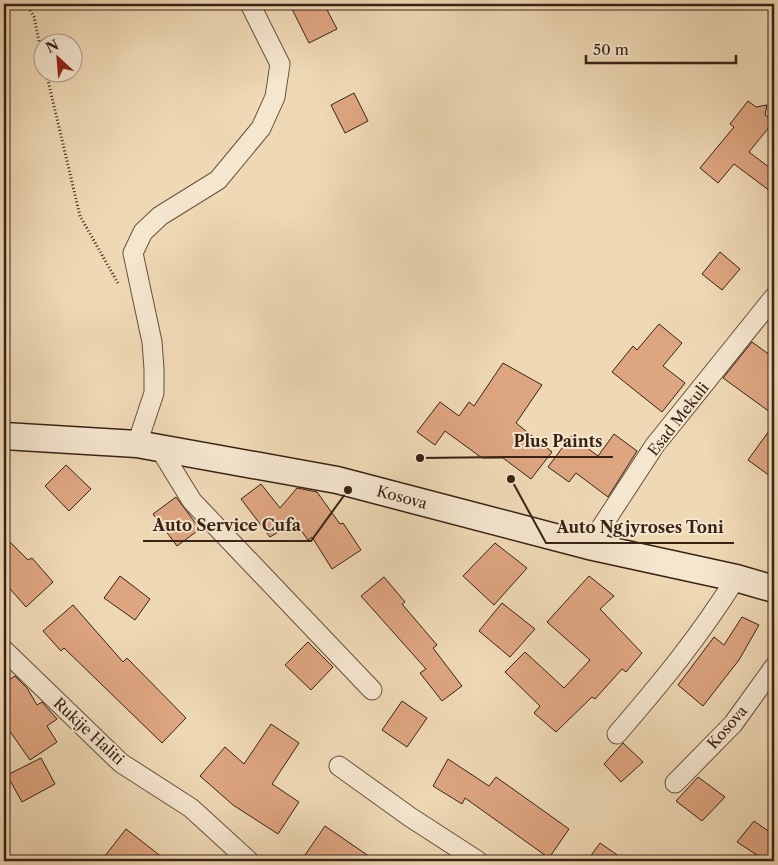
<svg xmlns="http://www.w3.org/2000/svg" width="778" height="865" viewBox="0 0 778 865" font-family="'Libre Caslon Text',serif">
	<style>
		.building { fill: #dea581; stroke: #382214 }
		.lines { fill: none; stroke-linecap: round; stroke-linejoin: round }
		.street-casing { stroke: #66503c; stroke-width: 21 }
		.secondary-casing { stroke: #382214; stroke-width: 29 }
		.path { stroke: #382214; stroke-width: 3; stroke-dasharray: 1 2.5; stroke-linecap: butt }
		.street { stroke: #f5e6cf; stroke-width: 19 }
		.secondary { stroke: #f5e6cf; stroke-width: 26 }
		.labels { text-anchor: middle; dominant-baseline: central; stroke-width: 4; stroke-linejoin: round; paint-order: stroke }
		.street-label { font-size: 15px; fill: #382214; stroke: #f5e6cf }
		.leader { fill: none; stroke: #382214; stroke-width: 2 }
		.callout-dot { fill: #382214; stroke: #f5e6cf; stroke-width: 2 }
		.callout-label { font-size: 16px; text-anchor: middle; font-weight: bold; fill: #382214; stroke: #f5e6cf; stroke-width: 4; stroke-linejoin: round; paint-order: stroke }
	</style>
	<rect width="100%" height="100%" fill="#efd9b5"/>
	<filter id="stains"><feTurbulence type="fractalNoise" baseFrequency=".004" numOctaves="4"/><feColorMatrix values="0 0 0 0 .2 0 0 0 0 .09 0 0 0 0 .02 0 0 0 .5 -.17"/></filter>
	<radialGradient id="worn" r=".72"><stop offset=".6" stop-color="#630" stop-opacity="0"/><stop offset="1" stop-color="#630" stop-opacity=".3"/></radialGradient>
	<path class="building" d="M302,4h22l13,25 -28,14 -17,-34z
		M354,93l14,28 -23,12 -14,-28z
		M748,101l8,6 11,-2 -2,10 9,6 -25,31 25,19v23l-40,-30 -16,19 -18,-15 34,-41 -4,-3z
		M720,252l20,17 -18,21 -20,-16z
		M659,324l23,19 -19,23 22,17 -23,29 -50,-40 21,-26 4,4z
		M752,342l22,16v57l-51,-37z
		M503,363l39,22 -26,38 36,29 -21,27 -28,-21h-21l-37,-27 -10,14 -18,-13 23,-30 19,14 10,-14 5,4z
		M774,424v55l-26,-19z
		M614,434l23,17 -29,46 -32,-24 -7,9 -21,-15 23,-31 27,20z
		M66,465l25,24 -22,22 -24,-25z
		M261,484l19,24 17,-20 20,4 23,32 3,-1 18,27 -29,19 -20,-32 -4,3 -13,-18 -25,15 -29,-38z
		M176,497l24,32 -23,17 -24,-32z
		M4,536l24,24 4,-2 21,24 -27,25 -22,-25z
		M495,543l32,25 -33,37 -31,-29z
		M120,576l30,23 -15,21 -31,-22z
		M589,576l25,20 -14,13 42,44 -16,19 -4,-3 -27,30 -3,-2 -36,35 -22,-19 6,-7 -35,-34 20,-20 39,36 26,-28 -43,-38z
		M384,577l21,25 -3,2 35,41 -4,3 29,38 -20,15 -22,-28 6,-4 -65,-73z
		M502,603l33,26 -25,28 -31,-26z
		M73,605l50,57 4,-4 59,60 -24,25 -98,-95 -3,3 -18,-20z
		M742,617l17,8 -20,35 -36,46 -25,-21 36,-48 10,8z
		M308,642l25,25 -22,23 -26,-25z
		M15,676l12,12 10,17 5,-3 15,17 -10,7 10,16 -27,18 -26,-37v-40z
		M402,701l25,17 -20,29 -25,-17z
		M271,724l28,19 -27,41 27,18 -21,32 -45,-29 -33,-29 25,-29 19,17z
		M623,743l20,19 -22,20 -17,-18z
		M41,758l14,26 -33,18 -15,-27z
		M448,759l41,27 7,-9 73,52 -20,29 -84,-60 -3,6 -29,-18z
		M698,777l27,20 -23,24 -26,-20z
		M754,821l20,14v14l-8,12 -29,-19z
		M325,826l51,35h-62l-9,-6z
		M126,829l41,32h-66z
		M600,843l26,18h-39z"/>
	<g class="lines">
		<g class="street-casing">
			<path id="street" d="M137,444l17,-51v-24l-2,-27 -19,-89 10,-21 17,-16 58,-36 43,-52 14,-31 5,-33 -30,-60
				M160,449l32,52 180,189
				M589,546l66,-101 119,-148
				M4,650l117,113 70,45 58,53
				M617,734c45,-52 82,-97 119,-156
				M339,766l71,51 68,44
				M675,783l58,-59 41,-57"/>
		</g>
		<g class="secondary-casing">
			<path id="secondary" d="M4,436l133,8 200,36 252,66 147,32 38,11"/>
		</g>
		<path class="path" d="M27,4l7,13 8,38
			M46,72l34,144 39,69"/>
		<use href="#street" class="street"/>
		<use href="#secondary" class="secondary"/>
	</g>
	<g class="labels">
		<g class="street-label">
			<text transform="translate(678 419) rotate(-52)">Esad Mekuli</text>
			<text transform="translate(402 497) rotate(15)">Kosova</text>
			<text transform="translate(727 727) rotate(-49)">Kosova</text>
			<text transform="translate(89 731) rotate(43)">Rukije Haliti</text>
		</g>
	</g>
	<path class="leader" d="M420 458L504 457H613M348 490L311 541H143M511 479L546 543H734"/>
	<g class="callout-dot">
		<circle cx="420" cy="458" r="5"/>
		<circle cx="348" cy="490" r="5"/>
		<circle cx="511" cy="479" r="5"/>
	</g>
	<g class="callout-label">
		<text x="558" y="447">Plus Paints</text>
		<text x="227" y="531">Auto Service Cufa</text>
		<text x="640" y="533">Auto Ngjyroses Toni</text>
	</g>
	<rect width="778" height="865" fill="none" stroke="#efd9b5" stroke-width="20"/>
	<rect x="5" y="5" width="768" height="855" fill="none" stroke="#382214" stroke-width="2.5"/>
	<rect x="10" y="10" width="758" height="845" fill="none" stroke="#382214"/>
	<g transform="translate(58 58) rotate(334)"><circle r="24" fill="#f5e6cf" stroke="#a99884"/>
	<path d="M0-4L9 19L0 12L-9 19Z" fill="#8f2418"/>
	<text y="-8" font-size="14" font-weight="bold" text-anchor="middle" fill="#382214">N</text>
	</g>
	<path d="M586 55v8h150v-8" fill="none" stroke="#382214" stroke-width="2.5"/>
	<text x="593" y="55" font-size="15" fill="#382214" stroke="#f5e6cf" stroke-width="4" paint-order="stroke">50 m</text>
	<rect width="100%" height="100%" filter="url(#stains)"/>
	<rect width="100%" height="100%" fill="url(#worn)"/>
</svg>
